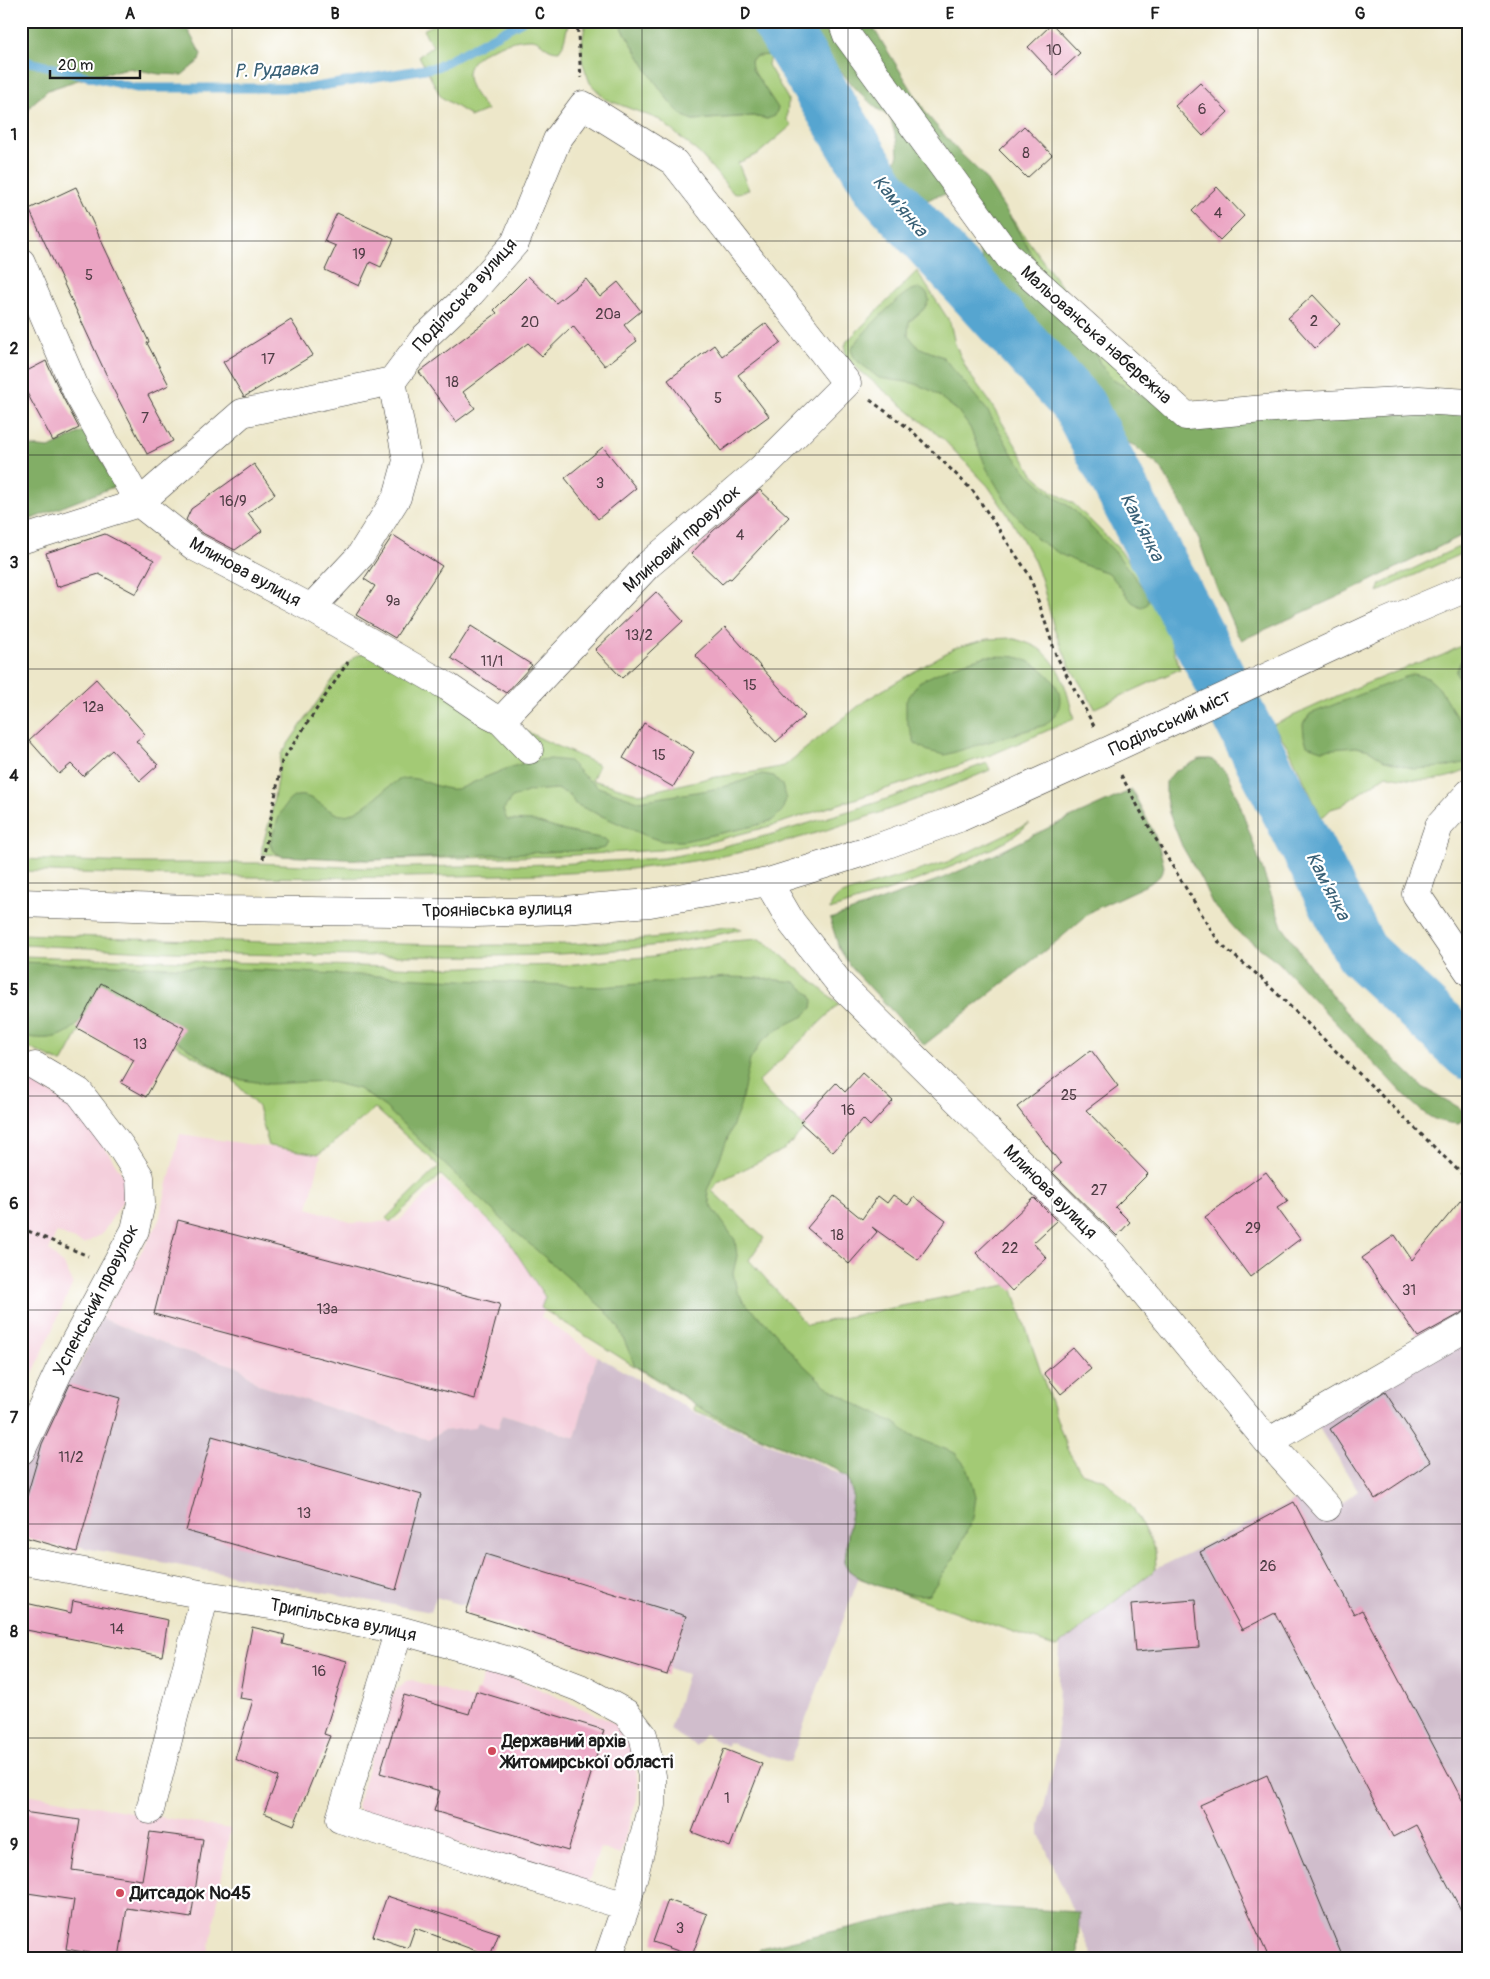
<svg xmlns="http://www.w3.org/2000/svg" width="1490" height="1979" viewBox="0 0 1490 1979" font-family="Pangolin,sans-serif">
	<style>
		.built { fill: #f4cfdc }
		.industrial { fill: #d0bdcc }
		.green { fill: #a3ca75; stroke: #607348 }
		.forest { fill: #82ae66; stroke: #4f6541 }
		.lines { fill: none; stroke-linecap: round; stroke-linejoin: round }
		.stream { stroke: #56a5d0; stroke-width: 9 }
		.river { stroke: #56a5d0; stroke-width: 54 }
		.building { fill: #eba4c3 }
		.minor-casing { stroke: #3b3a36; stroke-width: 29 }
		.path { stroke: #3b3a36; stroke-width: 3; stroke-dasharray: 4 4; stroke-linecap: butt }
		.minor { stroke: #fff; stroke-width: 28 }
		.minor-bridge-casing { stroke: #3b3a36; stroke-width: 29; stroke-linecap: butt }
		.minor-bridge { stroke: #fff; stroke-width: 28 }
		.grid { fill: none; stroke: #1c1c1c; stroke-width: 1; stroke-opacity: 0.55 }
		.poi-dot { fill: #d1495b; stroke: #fff; stroke-width: 2 }
		.labels { text-anchor: middle; dominant-baseline: central; stroke-width: 4.5; stroke-linejoin: round; paint-order: stroke }
		.number-label { font-size: 15px; fill: #503e46 }
		.street-label { font-size: 18px; fill: #1c1c1c; stroke: #fff }
		.poi-label { font-size: 18px; font-weight: bold; fill: #1c1c1c; stroke: #fff; text-anchor: start }
		.water-label { font-size: 19px; font-style: italic; fill: #396076; stroke: #fff }
		.neatline { fill: none; stroke: #1c1c1c; stroke-width: 2 }
		.grid-label { font-size: 16px; text-anchor: middle; font-weight: bold; fill: #1c1c1c }
	</style>
	<rect width="100%" height="100%" fill="#fff"/>
	<filter id="ink" filterUnits="userSpaceOnUse"><feTurbulence type="fractalNoise" baseFrequency=".02" numOctaves="2"/><feDisplacementMap in="SourceGraphic" scale="10" xChannelSelector="R" yChannelSelector="G"/><feConvolveMatrix kernelMatrix="1 2 1 2 8 2 1 2 1" color-interpolation-filters="sRGB"/></filter>
	<filter id="wash" filterUnits="userSpaceOnUse"><feTurbulence type="fractalNoise" baseFrequency=".0096" numOctaves="4" result="noise"/><feDisplacementMap in="SourceGraphic" scale="20" xChannelSelector="R" yChannelSelector="G"/><feGaussianBlur stdDeviation="1.12" result="paint"/><feColorMatrix in="noise" values="0 0 0 0 0 0 0 0 0 0 0 0 0 0 0 0 0 1.4 0 .05"/><feComposite in="paint" operator="in"/></filter>
	<g filter="url(#wash)">
		<rect width="100%" height="100%" fill="#ede7c9"/>
		<path class="built" d="M21,1070l16,14 38,24 12,12 44,68 -29,46 -18,10 -27,-12 -8,18 16,17 8,16 -52,118z
			M180,1134l141,21 -13,53 45,15 46,-2 43,-42 67,61 38,61 -6,16 56,39 -22,82 -72,-24 -5,14 -56,3 -13,9 -170,-55 -20,-18 -58,-17 -80,-32 57,-94z
			M493,1671l33,12 86,39 8,7 8,11 8,30 2,17 -1,12 -17,56 -20,-7 -12,35 -227,-69 -4,-8 30,-105 12,-14 7,-6 6,-1 63,20 9,-26z
			M21,1793l209,36 -22,129h-187z"/>
		<path class="industrial" d="M101,1318l80,32 58,17 20,18 170,55 13,-9 33,-3 3,-6 20,6 5,-14 72,24 22,-82 101,58 116,48 75,35 -99,265 -23,-6 -39,-14 -1,4 -22,-11 -9,11 -26,-16 17,-56 -222,-70 -4,1 -25,-8 -5,15 -341,-63 -69,-16v-68l45,-95 10,3z
			M1469,1320v638h-376l-53,-123v-10l17,-75 3,-107 96,-74 142,-70 29,15 31,-23 -47,-76z"/>
		<path class="green" d="M440,21h129l-6,24 -4,6c-15,0 -16,-11 -27,-12 -18,-1 -63,13 -64,34 -1,14 11,26 19,37l-17,7 -2,-3 -27,-17 -22,-41 14,-10 -10,-16z
			M586,21h32l32,52 21,31 22,16 60,-4 14,3 4,-21 -19,-29 -1,-9 6,-4 13,-1 -2,10 20,34 -1,21 5,5 -34,29 -20,9 11,27 -15,4 -33,-39 -41,-35 -55,-21 -15,-16 -8,-22 -1,-14z
			M1007,212l60,82 86,108 -40,-22 -13,-16 -14,-37 -46,-58z
			M917,271l33,51 5,22 13,28 20,27 45,75 19,17 22,13 45,45 32,42 14,32 15,46 -85,39 -25,-41 -16,-38 -13,-51 -8,-20 -23,-40 -22,-32 -44,-46 -85,-70 -14,-14v-10l2,-5z
			M1469,542v8l-91,42 3,-8z
			M1012,638c8,3 18,5 26,10 24,16 29,44 36,71l-83,36 -217,70 -68,18 -46,7 -104,6 -190,4 -104,-6v-7l9,-31 10,-62 55,-79 19,-19 11,-3 178,87 55,25 -7,15 48,14 69,-16 45,-6 30,-6 82,-66 88,-52 34,-9z
			M1469,642v127c-27,14 -55,13 -83,6l-45,31 -10,3 -6,6 -4,2 -33,-70 -15,-22 75,-34 77,-31c16,-1 29,-12 44,-18z
			M987,763l3,7c-92,39 -198,76 -297,91 -78,13 -157,13 -237,15 -145,4 -290,0 -435,-5v-12l110,4h128l107,5 190,-4 107,-6 45,-8 65,-16 102,-31z
			M1029,823c-17,18 -40,27 -62,37 -45,20 -91,35 -137,50 1,-8 5,-12 12,-16l105,-32z
			M724,927h12l6,2c-108,27 -221,28 -331,27 -72,0 -144,-1 -216,-3 -58,-2 -116,-6 -174,-8v-11c126,5 253,9 379,10 108,2 218,4 324,-17z
			M759,939l8,4 72,61 -81,78 12,14 36,32 -21,21 -67,33 -6,9 52,47 -15,22 58,65 204,-41 56,165 14,23 24,8 28,28 22,42 1,19 -99,78 -196,-68 -13,-9 -3,-9 8,-66 -5,-17 -15,-11 -139,-57 1,-6 -154,-96 4,-11 -39,-60 -65,-62 -51,47 -4,-4 53,-52 -64,-58 -49,41 -8,5 -49,-8 -11,-39 -27,-29 -134,-79 -35,64 -41,-19v-88l404,12 140,-3 89,-9 78,-15z"/>
		<path class="forest" d="M21,21h162l18,33 -2,7 -17,14 -23,-1 -31,-6 -50,12 -30,10 -17,15 -4,9h-6z
			M618,21h134c6,11 22,21 18,34l-13,1 -6,4 1,9 26,39 -3,8 -8,3 -14,-3 -60,4 -10,-4 -12,-12 -22,-31z
			M799,21h70l59,95 31,36 24,23 24,37 33,57 46,58 14,37 13,16 40,22 23,5 293,-7v132l-123,61 -104,47 -5,-6 -25,-57 -14,-40 -17,-34 -20,-35 -26,-22 -23,-11 -44,-13 -21,-15 -12,-42 -10,-20 -22,-28 -28,-77 -20,-43 -7,-3 -12,2 -8,4 -10,1 -11,-4 -12,-15 -2,-15 5,-12 -1,-14 -7,-24 -14,-9 -19,-18 -14,-16 -17,-15z
			M919,288l8,5 2,7 -5,9 -15,13 -1,13 10,12 25,10 44,53 24,42 18,23 20,18 24,16 42,43 32,41 1,8 -2,4 -5,2 -9,-5 -23,-29 -28,-9 -21,-10 -23,-15 -28,-32 -22,-38 -17,-41 -12,-17 -26,-20 -19,-8 -34,-5 -24,-19 -4,-9c5,-11 46,-52 57,-58 3,-2 7,-3 11,-4z
			M85,430l31,56 -95,37v-78l28,3z
			M1469,653v45l-13,-26 5,-11z
			M986,656c10,1 24,-1 34,2 30,10 58,42 25,67l-100,30 -17,-4 -13,-8 -9,-24v-18l13,-19 33,-16z
			M1413,674l15,4 11,10 26,42 4,2v30l-25,5 -30,2 -28,-8 -17,-11 -13,-3 -35,3 -14,-5 -3,-9 -1,-12 7,-10z
			M550,759l19,2 16,16 13,10 40,14 71,-11 25,-6 28,-10 12,2 8,9 4,14 -4,12 -9,9 -19,6 -70,15h-21l-14,-4 -74,-33 -5,-9 -13,-6 -27,2 -18,7 -9,12 4,10 25,1 33,10 40,8 3,3 -3,6 -11,2 -228,10 -85,-4 -7,-5 -4,-7c4,-13 12,-45 27,-48 17,-3 31,18 45,19 17,1 41,-26 55,-34 19,-10 39,10 59,8 8,-1 17,-7 25,-10 22,-9 44,-19 69,-20z
			M1200,759h11l15,13 12,27 44,127 37,53 26,32 76,75 39,22 4,5v5l-5,6c-28,-2 -33,-9 -53,-27l-129,-136 -39,-29 -26,-29 -11,-24 -19,-33 -13,-33 -3,-15v-16l8,-10z
			M1132,790l22,43 7,21 3,13 -4,9 -11,8 -56,26 -36,31 -133,104 -74,-79 -11,-18 -9,-29 113,-41 39,-17 68,-34z
			M21,962l237,8 343,17 126,-10 33,1 35,4 16,13 2,6 -1,7 -8,8 -26,13 -16,12 -12,19 -10,47 -33,84 3,13 25,36 2,16 -4,17 4,18 8,12 29,28 21,26 31,29 34,20 35,17 17,13 43,17 13,16 8,27 -3,22 -19,40 -25,36c-17,5 -66,-11 -79,-23 -3,-3 -4,-7 -5,-10l8,-66 -5,-17 -15,-11 -63,-26 -65,-30 -45,-31 -25,-14 -16,-38 -14,-18 -95,-83 -125,-120 -26,-18 -33,-8 -57,3 -38,-6 -55,-38 -85,-30c-23,27 -35,32 -70,26z
			M949,1905l130,7 -1,46h-328l10,-10z"/>
		<g class="lines">
			<path class="stream" d="M21,60l115,28h173l128,-21 85,-46"/>
			<path class="river" d="M778,21l103,168 198,217 282,546 108,101"/>
		</g>
		<g id="blocks">
			<path class="building" d="M1052,24l28,29 -25,23 -27,-29z
				M1200,83l28,29 -25,24 -28,-30z
				M1024,126l28,29 -25,23 -28,-28z
				M76,187l73,155 -2,1 22,42 -21,10 25,46 -26,13 -34,-65 -84,-180z
				M1217,187l27,29 -24,24 -28,-29z
				M337,213l57,26 -13,28 -11,-5 -11,24 -34,-16 11,-24 -12,-5z
				M528,276l28,27 30,-24 14,18 18,-15 23,29 -17,14 13,16 -32,25 -32,-40 -31,30 -14,-13 -65,49 12,16 -19,14 -37,-50 78,-59 -3,-3z
				M1313,295l27,29 -25,24 -27,-30z
				M291,320l22,35 -69,42 -21,-35z
				M766,323l15,19 -43,33 31,41 -48,35 -53,-71 46,-35 8,11z
				M46,361l17,37 16,30 -26,13 -32,-59v-8z
				M603,447l33,41 -38,31 -33,-41z
				M254,464l21,30 -27,19 14,18 -27,19 -31,-16 -18,-14 5,-11z
				M760,490l29,27 -58,62 -2,-1 -7,6 -31,-30 22,-23z
				M105,534l49,26 -18,34 -37,-20 -42,13 -11,-34z
				M393,535l49,31 -47,72 -39,-23 19,-29 -11,-7z
				M656,592l27,29 -61,57 -27,-28z
				M471,626l61,39 -26,28 -55,-35z
				M725,627l80,89 -29,26 -81,-87z
				M96,679l49,55 -9,7 22,24 -18,16 -28,-31 -29,26 -12,-12 -12,10 -30,-34z
				M644,723l50,29 -21,35 -50,-29z
				M101,983l83,45 -38,69 -25,-14 13,-23 -57,-32z
				M1091,1050l27,36 -32,24 62,64 -33,33 15,15 -13,14 -65,-64 9,-8 -44,-57z
				M862,1073l31,28 -23,25 -7,-7 -30,33 -33,-30 36,-39 9,9z
				M1266,1172l22,29 -11,7 23,31 -50,38 -45,-60z
				M1469,1190v119l-51,28 -56,-79 33,-23 17,25z
				M893,1195l15,10 6,-8 32,24 -28,39 -46,-33 5,5 -28,32 -42,-36 27,-32 28,23 16,-23 9,7z
				M1034,1198l23,23 -24,22 14,15 -35,33 -36,-38z
				M178,1220l322,84 -25,95 -321,-85z
				M1073,1348l18,21 -30,25 -17,-21z
				M70,1384l50,14 -43,154 -56,-16v-20l21,-72z
				M1385,1392l46,70 -56,37 -45,-70z
				M212,1436l210,59 -26,95 -210,-59z
				M1294,1502l60,112 8,-4 107,203v112l-53,-100 -23,12 -118,-224 -33,17 -42,-78z
				M485,1554l201,62 -19,59 -201,-62z
				M1195,1599l4,48 -64,5 -4,-48z
				M73,1601l95,19 -6,36 -141,-27v-27l50,11z
				M252,1627l33,8 -2,9 64,17 -23,73 6,2 -36,89 -30,-12 14,-36 -43,-18 18,-59 -14,-2z
				M476,1691l128,39 -36,121 -134,-40 6,-20 -60,-18 24,-78 65,19z
				M724,1749l38,15 -32,83 -38,-15z
				M1267,1775l76,183h-74l-69,-153z
				M23,1812l57,8 -8,50 70,10 8,-48 53,7 -12,79 -64,-10 -8,50 -53,-9 8,-49 -53,-8v-67z
				M387,1896l112,37 -9,23 -75,-28 -7,20 -35,-12z
				M668,1900l39,14 -15,42 -39,-14z"/>
		</g>
	</g>
	<g filter="url(#ink)">
		<use href="#blocks" fill-opacity="0" stroke="#3b3a36" stroke-width="1"/>
		<g class="lines">
			<g class="minor-casing">
				<path id="minor" d="M842,21l5,14 162,222 177,159 101,-9 132,-7 50,3
					M21,262l56,130 62,111 56,44 116,61 137,79 41,28 12,6 28,29
					M21,540l118,-37 103,-90 150,-32 33,-44 46,-44 44,-50 42,-103 26,-35 91,57 173,221 -86,86 -113,96 -147,156
					M311,608l49,-52 37,-59 10,-36 -15,-80
					M1379,625l90,-38
					M1469,793l-30,33 -23,68 53,78
					M768,882l24,41 49,62 272,269 155,188 59,65
					M21,903l197,7 258,3 87,-3 87,-7 118,-21 106,-33 85,-31
					M1268,1442l201,-116
					M21,1451l38,-80 76,-141 6,-27 -1,-26 -19,-30 -42,-55 -44,-26
					M21,1560l184,35 72,11 122,24 114,32 67,26 46,25 17,22 9,41v29l-26,101 -18,52
					M399,1630l-59,189 286,87
					M150,1810l55,-215"/>
			</g>
			<path class="path" d="M577,21l4,57
				M870,400l41,30 62,61 57,85 26,79 38,71
				M1121,775l33,61 66,108 39,32 210,205
				M263,859l19,-98 66,-99
				M21,1228l67,28"/>
			<use href="#minor" class="minor"/>
			<g class="minor-bridge-casing">
				<path id="minor-bridge" d="M959,818l153,-69 267,-124"/>
			</g>
			<use href="#minor-bridge" class="minor-bridge"/>
		</g>
	</g>
	<path class="grid" d="M232,21v1937M438,21v1937M642,21v1937M848,21v1937M1052,21v1937M1258,21v1937M21,241h1448M21,455h1448M21,669h1448M21,883h1448M21,1096h1448M21,1310h1448M21,1524h1448M21,1738h1448"/>
	<g class="poi-dot">
		<circle cx="492" cy="1751" r="5"/>
		<circle cx="120" cy="1893" r="5"/>
	</g>
	<g class="labels">
		<g class="number-label">
			<text x="1054" y="50">10</text>
			<text x="1202" y="109">6</text>
			<text x="1026" y="153">8</text>
			<text x="1218" y="213">4</text>
			<text x="359" y="254">19</text>
			<text x="89" y="275">5</text>
			<text x="608" y="314">20а</text>
			<text x="1314" y="321">2</text>
			<text x="530" y="322">20</text>
			<text x="268" y="359">17</text>
			<text x="452" y="382">18</text>
			<text x="718" y="398">5</text>
			<text x="145" y="418">7</text>
			<text x="600" y="483">3</text>
			<text x="233" y="501">16/9</text>
			<text x="740" y="535">4</text>
			<text x="393" y="601">9а</text>
			<text x="639" y="635">13/2</text>
			<text x="492" y="661">11/1</text>
			<text x="750" y="685">15</text>
			<text x="93" y="707">12а</text>
			<text x="659" y="755">15</text>
			<text x="140" y="1044">13</text>
			<text x="1069" y="1095">25</text>
			<text x="848" y="1110">16</text>
			<text x="1099" y="1190">27</text>
			<text x="1253" y="1228">29</text>
			<text x="837" y="1235">18</text>
			<text x="1010" y="1248">22</text>
			<text x="1409" y="1290">31</text>
			<text x="327" y="1309">13а</text>
			<text x="71" y="1457">11/2</text>
			<text x="304" y="1513">13</text>
			<text x="1268" y="1566">26</text>
			<text x="117" y="1629">14</text>
			<text x="319" y="1671">16</text>
			<text x="727" y="1798">1</text>
			<text x="680" y="1928">3</text>
		</g>
		<g class="street-label">
			<text transform="translate(465 295) rotate(-48)">Подільська вулиця</text>
			<text transform="translate(1096 335) rotate(42)">Мальованська набережна</text>
			<text transform="translate(682 539) rotate(-42)">Млиновий провулок</text>
			<text transform="translate(245 572) rotate(29)">Млинова вулиця</text>
			<text transform="translate(1170 723) rotate(-25)">Подільський міст</text>
			<text transform="translate(497 910) rotate(-1)">Троянівська вулиця</text>
			<text transform="translate(1050 1192) rotate(45)">Млинова вулиця</text>
			<text transform="translate(96 1300) rotate(-63)">Успенський провулок</text>
			<text transform="translate(343 1620) rotate(12)">Трипільська вулиця</text>
		</g>
		<g class="poi-label">
			<text x="502" y="1741">Державний архів<tspan x="502" dy="21">Житомирської області</tspan></text>
			<text x="130" y="1893">Дитсадок №45</text>
		</g>
		<g class="water-label">
			<text transform="translate(276 70) rotate(-2)">Р. Рудавка</text>
			<text transform="translate(900 206) rotate(50)">Кам'янка</text>
			<text transform="translate(1142 527) rotate(63)">Кам'янка</text>
			<text transform="translate(1328 886) rotate(63)">Кам'янка</text>
		</g>
	</g>
	<rect width="1490" height="1979" fill="none" stroke="#fff" stroke-width="55"/>
	<path d="M50 70v8h90v-8" fill="none" stroke="#1c1c1c" stroke-width="2.5"/>
	<text x="58" y="70" font-size="15" fill="#1c1c1c" stroke="#ffffff" stroke-width="4" paint-order="stroke">20 m</text>
	<rect x="28" y="28" width="1434" height="1924" class="neatline"/>
	<g class="grid-label">
		<text x="130" y="19">A</text>
		<text x="335" y="19">B</text>
		<text x="540" y="19">C</text>
		<text x="745" y="19">D</text>
		<text x="950" y="19">E</text>
		<text x="1155" y="19">F</text>
		<text x="1360" y="19">G</text>
		<text x="14" y="140">1</text>
		<text x="14" y="354">2</text>
		<text x="14" y="568">3</text>
		<text x="14" y="781">4</text>
		<text x="14" y="995">5</text>
		<text x="14" y="1209">6</text>
		<text x="14" y="1423">7</text>
		<text x="14" y="1637">8</text>
		<text x="14" y="1850">9</text>
	</g>
</svg>
